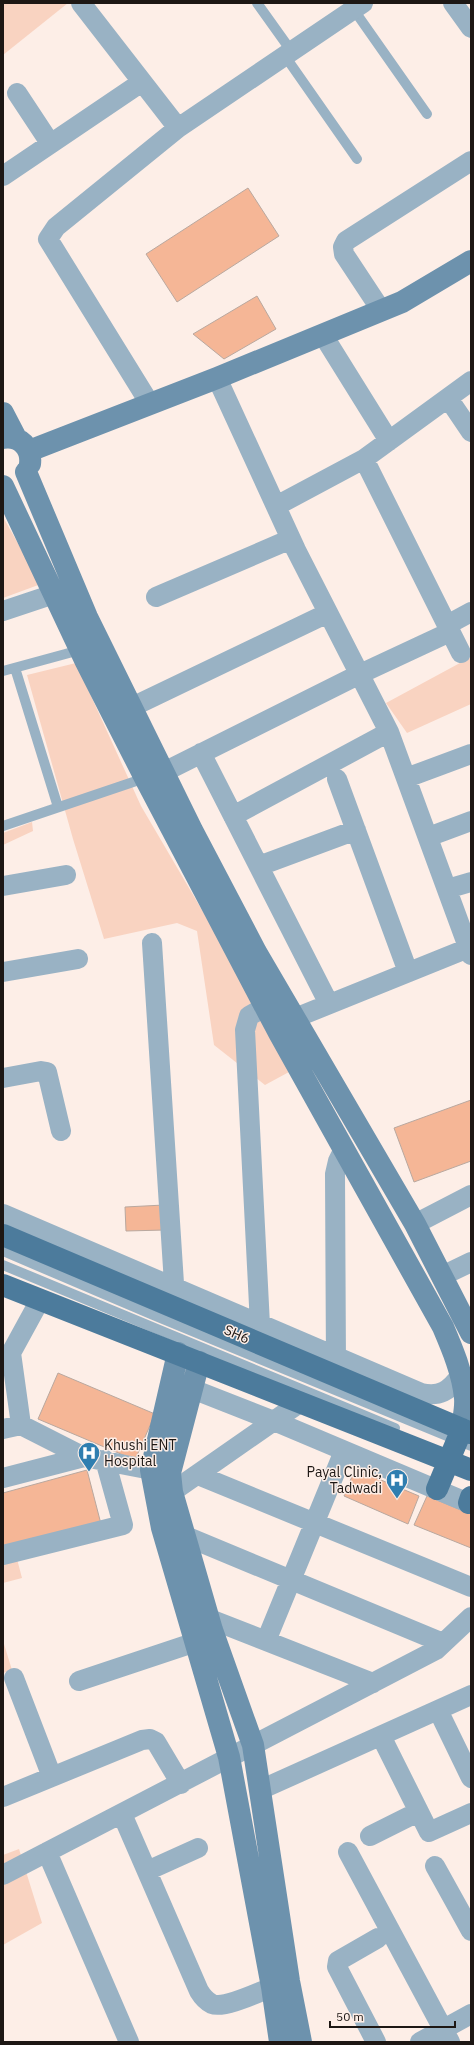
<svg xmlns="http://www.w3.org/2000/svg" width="474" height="2045" viewBox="0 0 474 2045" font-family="'IBM Plex Sans',sans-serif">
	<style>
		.green { fill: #f9d3c1 }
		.building { fill: #f5b696; stroke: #b9a89f }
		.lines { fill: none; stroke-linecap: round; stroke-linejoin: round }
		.lane { stroke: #99b2c4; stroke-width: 10 }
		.street { stroke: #99b2c4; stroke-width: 20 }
		.secondary { stroke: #6d92ad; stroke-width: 22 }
		.primary { stroke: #4c7b9c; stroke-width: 22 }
		.labels { text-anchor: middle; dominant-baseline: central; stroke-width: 3; stroke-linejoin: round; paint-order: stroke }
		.street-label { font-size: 14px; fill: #1d1714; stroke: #fdeee7 }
		.poi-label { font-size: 14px; fill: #1d1714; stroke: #fdeee7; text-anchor: start }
	</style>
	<rect width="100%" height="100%" fill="#fdeee7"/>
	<path class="green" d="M3,3h65l-65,52z
		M3,517l38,67 -38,14z
		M471,657v47l-64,29 -21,-30z
		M76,663l65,143 92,157 56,109 -24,13 -51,-40 -17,-114 -20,-8 -73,16 -31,-100 -46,-164z
		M32,822l1,9 -30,14v-12z
		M17,1559l5,19 -19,5v-20z
		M4,1644l8,26 -9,3v-28z
		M19,1849l23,74 -39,22v-90z"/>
	<path class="building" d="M248,188l31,48 -102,66 -31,-48z
		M257,296l19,33 -52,30 -31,-25z
		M471,1100v61l-57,21 -20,-54z
		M164,1205l1,25 -39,1 -1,-24z
		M58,1373l97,41 -20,46 -97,-41z
		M355,1469l64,27 -11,28 -64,-28z
		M87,1470l14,54 -98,27v-58z
		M427,1496l44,18v34l-57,-23z"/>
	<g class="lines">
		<path class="lane" d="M257,3l35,49
			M354,10l73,104
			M285,56l72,103
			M15,668l43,139
			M3,671l77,-21
			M3,826l142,-48
			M3,1251l150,64 318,131
			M3,1265l392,163"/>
		<path class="street" d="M81,3l97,125 185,-125
			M453,3l18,25
			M17,93l33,50
			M3,176l139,-94
			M381,310l-37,-56 -1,-7 3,-6 125,-80
			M323,335l66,106
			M217,378l79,172 93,182 82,223
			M448,398l23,34
			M150,404l-102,-165 8,-12 122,-99
			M364,459l97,194
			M276,506l88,-47 107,-78
			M156,597l135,-58
			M3,611l51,-17
			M447,625l24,-13
			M132,707l196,-94
			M201,753l128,251
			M164,772l196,-98 90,-42
			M406,778l65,-24
			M337,779l71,193
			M233,816l156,-84
			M428,837l43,-16
			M259,866l97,-36
			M3,886l63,-11
			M447,889l24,-7
			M152,943l23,356
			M3,972l75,-13
			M295,1018l176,-71
			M3,1078l38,-7 6,1 14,59
			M3,1214l418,179c19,4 28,-2 39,-17
			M415,1224l56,-29
			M442,1276l29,-14
			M260,1325l-15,-295 4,-14 30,-17
			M11,1353l29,-53
			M3,1355l8,-2 10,72 63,32 83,16
			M336,1367l-1,-193 3,-13 6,-12
			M177,1383l97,38 197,83
			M3,1429l18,-4
			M198,1475l273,112
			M3,1478l81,-21
			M172,1492l129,-90
			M183,1535l260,108
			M3,1555l120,-30 -18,-65
			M210,1619l163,64
			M266,1641l78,-190
			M14,1678l38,99
			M79,1681l117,-39
			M438,1710l33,68
			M381,1736l48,96 42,-19
			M260,1790l211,-95
			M3,1797l139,-57 8,-1 6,3 25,42
			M122,1814l77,177c3,5 7,10 13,13 12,5 47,-12 60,-17
			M370,1836l48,-24
			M47,1852l82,190
			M348,1852l102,190
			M435,1866l36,65
			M147,1871l51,-23
			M3,1875l433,-225 35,-33
			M376,2042l-39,-75 1,-6 40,-23
			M420,2042l51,-28"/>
		<path class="secondary" d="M3,413l13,25
			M3,438c17,-3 29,10 27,26
			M29,451l188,-73 185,-76 69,-41
			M26,472l61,145 105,213 64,122 159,272 56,109
			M3,486l83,176 59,116 134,255 164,294c9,21 20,47 22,71 1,10 -2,21 -3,31
			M178,1353l-27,117 11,58 67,229 43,230 8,55
			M199,1362l-29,111 2,19 40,138 41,115 36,236 12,61"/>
		<path class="primary" d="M3,1235l468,198
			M3,1285l468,185
			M437,1489l25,-60
			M469,1503l2,-6"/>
	</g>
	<defs>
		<g id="hospital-pin" transform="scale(1.15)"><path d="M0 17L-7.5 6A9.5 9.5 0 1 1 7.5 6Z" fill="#2f7eb0" stroke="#fdeee7"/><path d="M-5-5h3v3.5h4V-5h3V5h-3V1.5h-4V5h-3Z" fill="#fff"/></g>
	</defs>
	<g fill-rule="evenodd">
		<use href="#hospital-pin" x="89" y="1453"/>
		<use href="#hospital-pin" x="397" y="1480"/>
	</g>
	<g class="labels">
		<g class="street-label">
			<text transform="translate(237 1334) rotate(24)">SH6</text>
		</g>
		<g class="poi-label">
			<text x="104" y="1445">Khushi ENT<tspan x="104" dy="16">Hospital</tspan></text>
			<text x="382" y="1472" text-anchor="end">Payal Clinic,<tspan x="382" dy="16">Tadwadi</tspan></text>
		</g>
	</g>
	<rect width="474" height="2045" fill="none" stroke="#1d1714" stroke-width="8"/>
	<path d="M330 2021v6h125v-6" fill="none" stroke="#1d1714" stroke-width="2"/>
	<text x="336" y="2021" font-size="12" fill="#1d1714" stroke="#fdeee7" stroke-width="3" paint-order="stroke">50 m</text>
</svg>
